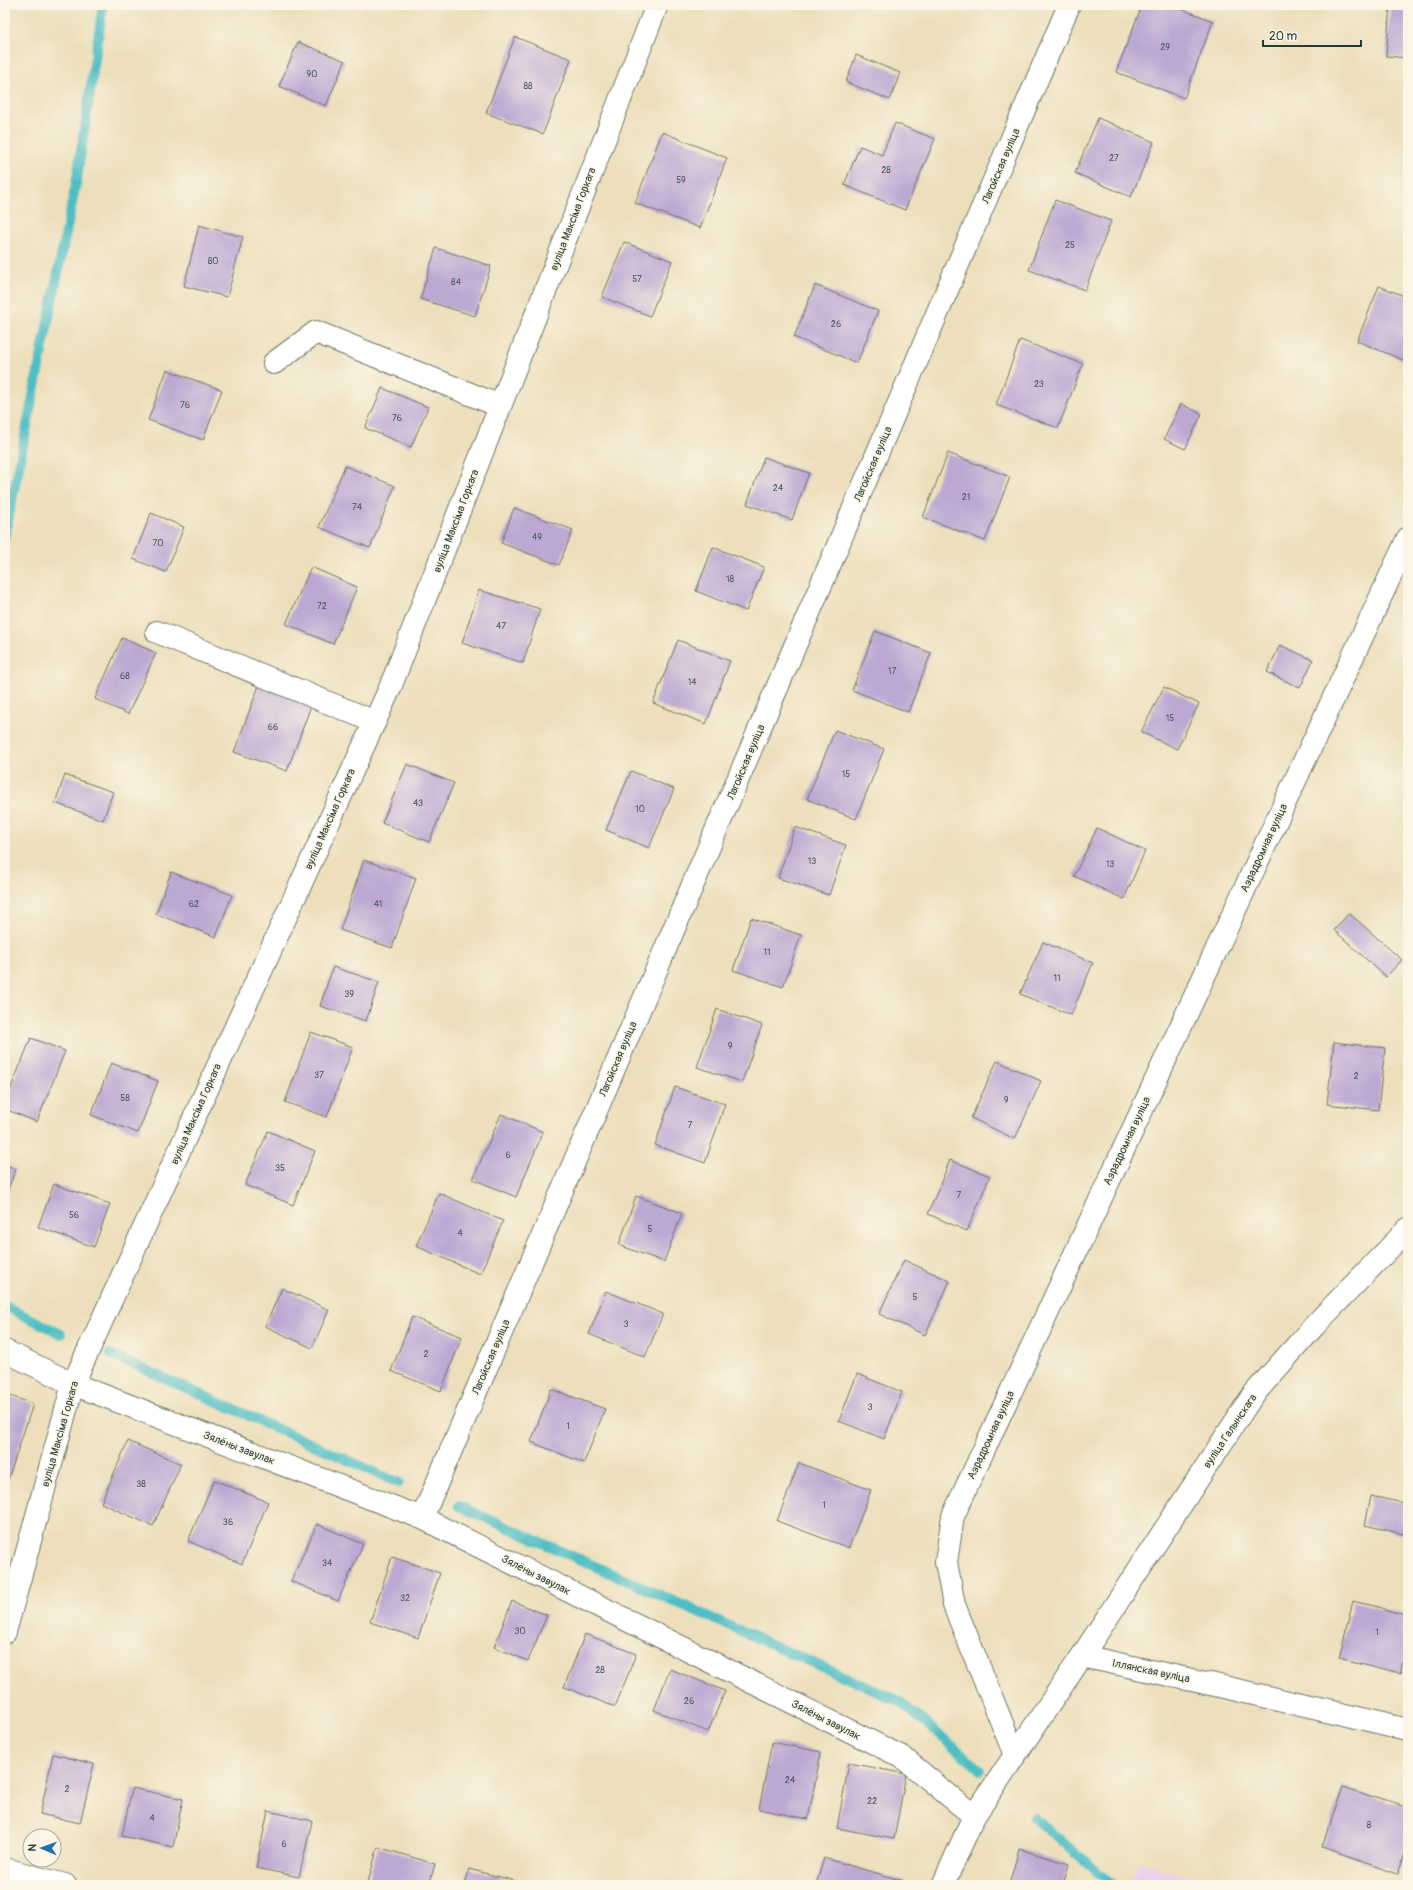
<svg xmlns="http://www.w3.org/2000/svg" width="1413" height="1890" viewBox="0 0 1413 1890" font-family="Pangolin,sans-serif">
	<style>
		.built { fill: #e9d1ed }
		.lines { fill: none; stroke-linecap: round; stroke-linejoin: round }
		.stream { stroke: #50bec4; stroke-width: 10 }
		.building { fill: #bda8d3 }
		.minor-casing { stroke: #677664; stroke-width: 24 }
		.minor { stroke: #fff; stroke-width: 22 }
		.labels { text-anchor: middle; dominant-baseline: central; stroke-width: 3; stroke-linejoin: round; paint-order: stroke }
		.number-label { font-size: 9px; fill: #46585c }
		.street-label { font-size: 11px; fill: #1f3d34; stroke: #fcf5e5 }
	</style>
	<rect width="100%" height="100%" fill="#fcf5e5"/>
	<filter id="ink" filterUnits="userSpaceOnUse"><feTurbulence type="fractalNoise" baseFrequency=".025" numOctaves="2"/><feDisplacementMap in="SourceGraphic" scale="8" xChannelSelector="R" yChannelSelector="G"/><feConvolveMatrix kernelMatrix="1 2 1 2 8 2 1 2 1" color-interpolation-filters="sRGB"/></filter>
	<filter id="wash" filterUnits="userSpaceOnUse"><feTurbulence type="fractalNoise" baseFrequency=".012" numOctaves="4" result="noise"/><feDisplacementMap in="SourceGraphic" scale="16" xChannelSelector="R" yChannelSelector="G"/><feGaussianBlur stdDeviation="0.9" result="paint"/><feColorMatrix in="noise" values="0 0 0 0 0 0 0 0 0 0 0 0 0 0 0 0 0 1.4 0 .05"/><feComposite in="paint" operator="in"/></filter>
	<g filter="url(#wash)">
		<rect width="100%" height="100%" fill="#eddfbc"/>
		<path class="built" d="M1138,1862l75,23h-76l-5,-4z"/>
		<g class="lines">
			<path class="stream" d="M5,535l72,-357 26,-173
				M5,1306l56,28
				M110,1354l289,129
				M459,1506l440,195 82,69
				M1034,1818l80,67"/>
		</g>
		<g id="blocks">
			<path class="building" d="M1142,5h29l42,16 -29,77 -68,-26z
				M1390,5h18v53l-22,-2z
				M515,37l56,22 -28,75 -57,-21z
				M298,42l47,19 -19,45 -47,-20z
				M856,55l44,18 -10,27 -44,-18z
				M1098,118l56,24 -23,55 -56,-24z
				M895,123l40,16 -30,71 -61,-25 16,-39 22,9z
				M662,132l65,26 -27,70 -65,-25z
				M1055,200l56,21 -26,69 -56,-20z
				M199,225l44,12 -16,60 -43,-11z
				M624,242l48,19 -22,55 -48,-19z
				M436,248l55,18 -16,50 -55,-17z
				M815,285l63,26 -21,52 -63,-26z
				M1408,285v77l-51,-21 22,-55 25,10z
				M1020,340l63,24 -25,64 -62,-23z
				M167,370l55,20 -19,50 -55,-20z
				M382,388l46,19 -17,40 -46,-19z
				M1181,404l21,10 -17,35 -21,-10z
				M948,453l62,24 -25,64 -62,-24z
				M764,457l45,16 -17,47 -45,-16z
				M345,466l50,20 -25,62 -51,-21z
				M514,508l59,22 -14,35 -58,-22z
				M151,513l33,14 -18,45 -33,-13z
				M713,547l51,20 -18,44 -50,-20z
				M311,567l46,20 -24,57 -47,-20z
				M479,590l61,19 -17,54 -61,-20z
				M875,631l56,22 -23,59 -56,-22z
				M122,638l34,15 -28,61 -33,-15z
				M678,640l52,21 -24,63 -53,-21z
				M1280,645l33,15 -13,28 -33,-16z
				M260,683l52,20 -25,68 -53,-19z
				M1164,687l35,17 -22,45 -36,-17z
				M835,730l49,19 -28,70 -49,-20z
				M407,764l47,19 -25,59 -47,-19z
				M631,771l43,18 -25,59 -43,-18z
				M65,775l48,17 -10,28 -48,-17z
				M795,827l51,18 -17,50 -51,-17z
				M1097,828l48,23 -21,48 -50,-23z
				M364,860l52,18 -24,70 -52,-18z
				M171,872l61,23 -16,42 -60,-23z
				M1349,913l53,47 -16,17 -52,-47z
				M751,918l50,17 -18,52 -50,-17z
				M1043,942l50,21 -22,52 -51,-21z
				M333,967l46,15 -13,39 -46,-15z
				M717,1009l45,16 -20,57 -45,-15z
				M311,1032l42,15 -26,70 -42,-15z
				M31,1038l34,13 -28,71 -32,-13v-6z
				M1334,1042l51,6 -7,62 -51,-6z
				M997,1061l44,20 -26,58 -44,-21z
				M111,1063l47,18 -20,52 -47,-18z
				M675,1087l50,17 -20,59 -50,-18z
				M501,1114l42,18 -27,65 -43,-18z
				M268,1131l47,20 -22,54 -48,-20z
				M950,1160l40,16 -23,55 -39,-17z
				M5,1165l11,4 -11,28z
				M54,1184l56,20 -16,43 -56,-20z
				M439,1193l64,28 -23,53 -64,-28z
				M636,1196l46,17 -18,49 -45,-17z
				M904,1260l46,21 -25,54 -46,-21z
				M282,1288l47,22 -17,38 -47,-22z
				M606,1291l57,23 -18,43 -56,-23z
				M412,1317l50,20 -21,54 -50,-20z
				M857,1374l45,18 -18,47 -45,-18z
				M551,1389l54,20 -21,54 -53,-21z
				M5,1394l28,10 -26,79 -2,-1z
				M128,1441l53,23 -28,62 -52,-23z
				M799,1463l72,27 -22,58 -72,-27z
				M214,1480l54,22 -26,62 -54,-23z
				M1371,1496l37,8v31l-43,-10z
				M317,1524l46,20 -25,57 -47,-20z
				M392,1557l48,16 -22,65 -48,-16z
				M512,1601l35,14 -19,46 -34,-14z
				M1353,1601l55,14v33l-6,25 -63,-15z
				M585,1634l51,20 -21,53 -51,-20z
				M670,1669l55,22 -17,41 -54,-22z
				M772,1742l49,10 -13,67 -49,-10z
				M53,1754l41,10 -14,59 -40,-9z
				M849,1763l57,11 -12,65 -57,-11z
				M1342,1786l66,21v36l-10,30 -76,-26z
				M132,1788l51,11 -10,48 -51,-11z
				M268,1811l44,10 -13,56 -43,-9z
				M378,1847l57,17 -6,21h-62z
				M1019,1849l50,15 -6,21h-54z
				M824,1858l80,23 -1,4h-87z
				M469,1869l58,15v1h-62z"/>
		</g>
	</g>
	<g filter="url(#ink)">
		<use href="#blocks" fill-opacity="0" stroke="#677664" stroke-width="1"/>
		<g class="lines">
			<g class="minor-casing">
				<path id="minor" d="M274,363l42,-31 184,74
					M157,632l218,90
					M5,1351l68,33 349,134 480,239 72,59
					M422,1518l647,-1513
					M5,1632l68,-248 317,-696 267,-683
					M1082,1656l142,31 184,43
					M1015,1755l-61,-150 -8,-43 7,-46 455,-978
					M5,1869l60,16
					M943,1885l31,-69 108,-160 171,-261 62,-70 93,-96"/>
			</g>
			<use href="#minor" class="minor"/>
		</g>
	</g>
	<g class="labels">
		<g class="number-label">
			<text x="1165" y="47">29</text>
			<text x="312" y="74">90</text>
			<text x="528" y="86">88</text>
			<text x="1114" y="158">27</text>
			<text x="886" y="170">28</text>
			<text x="681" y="180">59</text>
			<text x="1070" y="245">25</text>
			<text x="213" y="261">80</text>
			<text x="637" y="279">57</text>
			<text x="456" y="282">84</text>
			<text x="836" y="324">26</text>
			<text x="1039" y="384">23</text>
			<text x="185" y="405">76</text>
			<text x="397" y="418">76</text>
			<text x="778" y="488">24</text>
			<text x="966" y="497">21</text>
			<text x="357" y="507">74</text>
			<text x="537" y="537">49</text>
			<text x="158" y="543">70</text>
			<text x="730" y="579">18</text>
			<text x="322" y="606">72</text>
			<text x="501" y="626">47</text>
			<text x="892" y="671">17</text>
			<text x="125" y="676">68</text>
			<text x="692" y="682">14</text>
			<text x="1170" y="718">15</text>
			<text x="273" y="727">66</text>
			<text x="846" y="774">15</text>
			<text x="418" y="803">43</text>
			<text x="640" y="809">10</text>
			<text x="812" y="861">13</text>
			<text x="1110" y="864">13</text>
			<text x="194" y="904">62</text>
			<text x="378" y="904">41</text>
			<text x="767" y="952">11</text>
			<text x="1057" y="978">11</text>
			<text x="349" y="994">39</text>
			<text x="730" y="1046">9</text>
			<text x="319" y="1075">37</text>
			<text x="1356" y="1076">2</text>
			<text x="125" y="1098">58</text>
			<text x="1006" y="1100">9</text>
			<text x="690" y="1125">7</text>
			<text x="508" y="1155">6</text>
			<text x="280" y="1168">35</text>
			<text x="959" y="1195">7</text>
			<text x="74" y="1215">56</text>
			<text x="650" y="1229">5</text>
			<text x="460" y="1233">4</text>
			<text x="915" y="1297">5</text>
			<text x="626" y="1324">3</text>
			<text x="426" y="1354">2</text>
			<text x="870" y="1407">3</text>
			<text x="568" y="1426">1</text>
			<text x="141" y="1484">38</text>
			<text x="824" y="1505">1</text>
			<text x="228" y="1522">36</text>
			<text x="327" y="1563">34</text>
			<text x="405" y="1598">32</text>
			<text x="520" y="1631">30</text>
			<text x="1377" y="1632">1</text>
			<text x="600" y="1670">28</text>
			<text x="689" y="1701">26</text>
			<text x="790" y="1780">24</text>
			<text x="67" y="1789">2</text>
			<text x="872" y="1801">22</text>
			<text x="152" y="1818">4</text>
			<text x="1369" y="1825">8</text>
			<text x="284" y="1844">6</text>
		</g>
		<g class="street-label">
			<text transform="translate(1001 166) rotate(-67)">Лагойская вуліца</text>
			<text transform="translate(573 219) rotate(-69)">вуліца Максіма Горкага</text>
			<text transform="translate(873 464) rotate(-67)">Лагойская вуліца</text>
			<text transform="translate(456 521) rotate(-69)">вуліца Максіма Горкага</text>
			<text transform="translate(746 762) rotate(-67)">Лагойская вуліца</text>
			<text transform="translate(330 819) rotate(-66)">вуліца Максіма Горкага</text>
			<text transform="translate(1264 848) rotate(-65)">Аэрадромная вуліца</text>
			<text transform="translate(618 1059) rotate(-67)">Лагойская вуліца</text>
			<text transform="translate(196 1114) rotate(-66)">вуліца Максіма Горкага</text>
			<text transform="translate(1127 1141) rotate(-65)">Аэрадромная вуліца</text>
			<text transform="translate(491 1357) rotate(-67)">Лагойская вуліца</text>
			<text transform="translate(1230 1431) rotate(-56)">вуліца Галынскага</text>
			<text transform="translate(60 1434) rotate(-74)">вуліца Максіма Горкага</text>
			<text transform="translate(991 1435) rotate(-65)">Аэрадромная вуліца</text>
			<text transform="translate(239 1448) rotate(21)">Зялёны завулак</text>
			<text transform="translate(536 1575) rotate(27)">Зялёны завулак</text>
			<text transform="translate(1151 1671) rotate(12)">Іллянская вуліца</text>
			<text transform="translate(826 1720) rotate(27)">Зялёны завулак</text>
		</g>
	</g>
	<rect width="1413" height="1890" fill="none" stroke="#fcf5e5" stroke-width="20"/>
	<g transform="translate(42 1848) rotate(272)"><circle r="19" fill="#fcf5e5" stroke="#a4ab9e"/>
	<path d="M0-3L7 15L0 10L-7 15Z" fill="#1f6fb2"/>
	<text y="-6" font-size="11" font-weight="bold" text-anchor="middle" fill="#1f3d34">N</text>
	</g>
	<path d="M1263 40v6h98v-6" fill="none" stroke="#1f3d34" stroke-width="2"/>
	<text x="1269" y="40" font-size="12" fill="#1f3d34" stroke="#fcf5e5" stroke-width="3" paint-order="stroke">20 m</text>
</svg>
